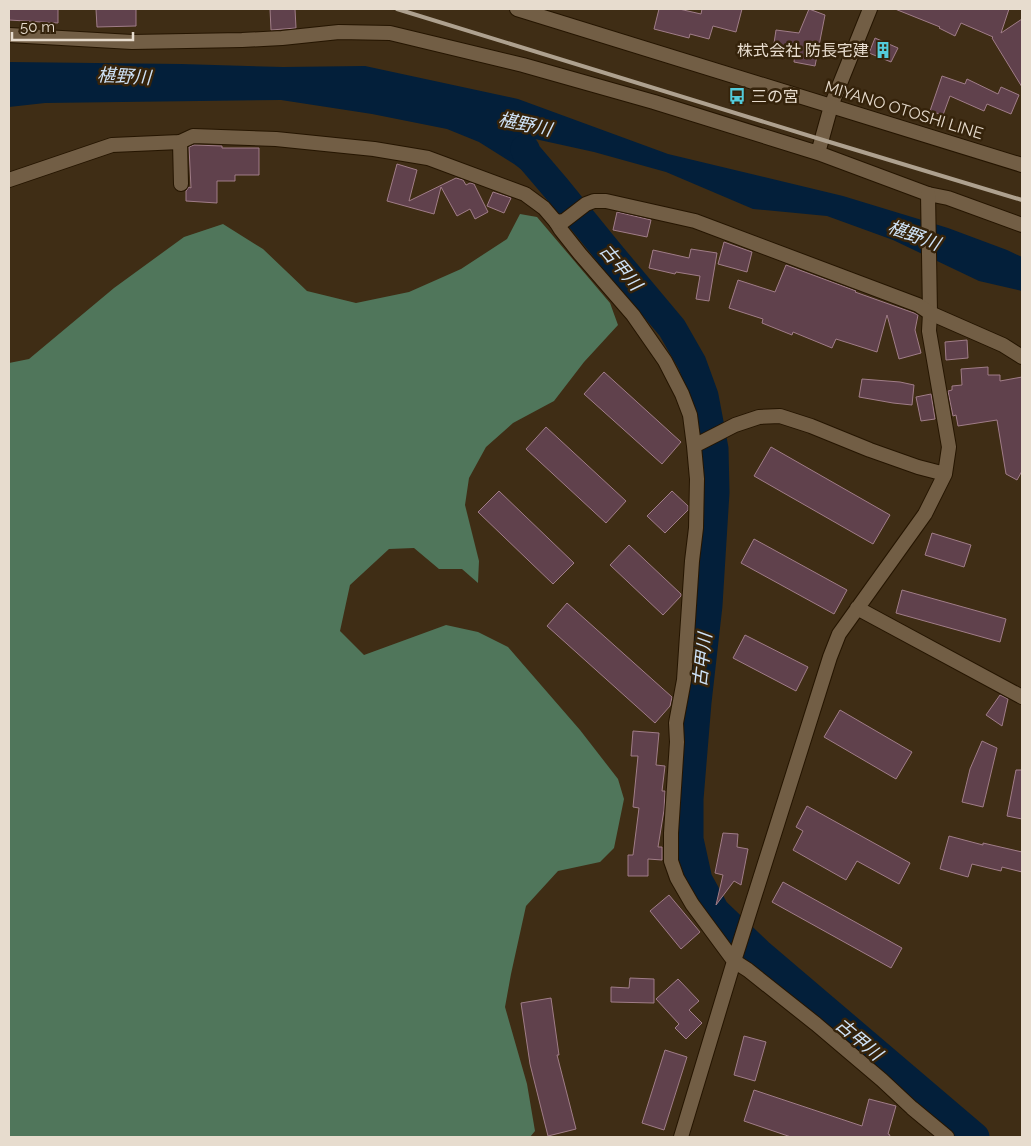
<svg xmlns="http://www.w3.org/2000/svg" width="1031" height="1146" viewBox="0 0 1031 1146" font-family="Raleway,'Noto Sans JP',sans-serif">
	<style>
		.forest { fill: #50765b }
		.water { fill: #031f3a }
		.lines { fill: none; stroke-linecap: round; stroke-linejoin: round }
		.river { stroke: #031f3a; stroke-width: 29 }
		.building { fill: #60414c; stroke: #a07d88 }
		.minor-casing { stroke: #251500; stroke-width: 16 }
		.tertiary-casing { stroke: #251500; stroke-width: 16 }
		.secondary-casing { stroke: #251500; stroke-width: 16 }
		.minor { stroke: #725e45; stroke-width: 14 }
		.tertiary { stroke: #725e45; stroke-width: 14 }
		.secondary { stroke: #725e45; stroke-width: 14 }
		.rail { stroke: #aea18f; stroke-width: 4 }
		.labels { text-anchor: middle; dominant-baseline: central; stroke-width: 5; stroke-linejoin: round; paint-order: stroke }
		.poi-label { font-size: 16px; fill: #e7dcce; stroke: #35230b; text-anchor: end }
		.street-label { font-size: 16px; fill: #e7dcce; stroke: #35230b }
		.water-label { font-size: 18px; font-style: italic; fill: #cfe3f8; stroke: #35230b }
	</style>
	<rect width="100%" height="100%" fill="#3f2d15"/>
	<path class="forest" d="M520,214l17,3 73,86 8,22 -34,37 -30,39 -41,22 -27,24 -17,31 -4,27 14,56 -1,22 -16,-14h-23l-25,-21 -25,1 -39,36 -10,46 24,24 82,-30 32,7 30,15 72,83 38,49 6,20 -10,49 -14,14 -42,9 -32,35 -15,68 -6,33 22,77 8,47 -5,6h-521v-774l20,-4 85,-71 70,-51 39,-13 40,25 44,42 49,12 53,-11 52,-23 46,-30z"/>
	<path class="water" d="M9,62l172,2 102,3 82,-1 153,33 150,55 175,42 105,32 59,22 15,7v34l-43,-10 -86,-41 -66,-24 -74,-7 -87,-37 -72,-20 -59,-13 -5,12 19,24 1,19 -16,-15 -20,-15 -35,-22 -32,-13 -75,-15 -91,-14 -236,3 -36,4z"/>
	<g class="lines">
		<path class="river" d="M525,149l2,5 29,34 53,65 63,75 20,35 12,33 10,53 1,43 -7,113 -11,97 -8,97v40l9,41 17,31 44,42 216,184"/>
	</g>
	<path class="building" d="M9,9h49v14l-49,-3z
		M96,9h40v17l-39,1z
		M270,9h25l1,19 -25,2z
		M659,9h20l22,5 1,-5h40l-6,23 -23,-6 -4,13 -19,-5 -1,4 -35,-9z
		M809,9l16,6 -10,51 -21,-4 1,-9 -22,-3 3,-20 23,3z
		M895,9h114l-8,24 21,-14v68l-30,-49 1,-1 -32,-14 -6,13 -16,-8 1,-1z
		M875,38l23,10 -7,14 -22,-9z
		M942,76l23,8 2,-5 31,15 3,-7 18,8 -8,19 -24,-10 -3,7 -34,-15 -7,19 -13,-4z
		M194,145l28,1v2h37v27h-24v6h-18v22l-31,-2v-10l3,-4 2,1 -2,-41z
		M397,164l20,6 -8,31 47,-23 7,2 3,5 4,-2 4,1 14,28 -13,7 -5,-10 -13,7 -16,-29 -7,27 -47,-13z
		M493,192l18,6 -7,15 -17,-7z
		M617,212l34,8 -4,17 -34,-7z
		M724,242l28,10 -5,20 -29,-8z
		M691,249l26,4 -8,48 -13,-2 4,-23 -24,-4 -1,2 -26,-6 4,-18 36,8z
		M786,265l70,26 -1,1 59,21 4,2 -3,15 6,23 -22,6 -12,-44 -10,37 -41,-13 -4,9 -39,-16 -1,3 -30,-12 1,-4 -34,-11 9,-28 37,12z
		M967,340l1,18 -22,2 -1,-18z
		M988,367v8h12v6l22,-4v94l-5,9 -11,-6 -9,-54 -39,6 -2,-11 -3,1 -5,-25 4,-1v-4l10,-1 -1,-16z
		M604,372l77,70 -19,22 -78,-70z
		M862,379l38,3 14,3 -2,20 -19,-2 -34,-6z
		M931,394l4,25 -14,2 -5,-24z
		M546,427l80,74 -20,22 -80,-74z
		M771,447l119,68 -17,29 -119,-68z
		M499,491l75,72 -21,21 -75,-72z
		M672,491l16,15v4l-23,23 -18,-17z
		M932,533l39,12 -7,22 -39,-12z
		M754,539l93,51 -13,24 -93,-51z
		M629,545l52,49v2l-18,19 -53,-50z
		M902,590l104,29 -6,23 -104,-29z
		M567,603l105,94 -2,9 -15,17 -108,-97z
		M745,635l63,32 -12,24 -63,-33z
		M1000,695l8,4 -6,27 -16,-11z
		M840,710l72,42 -16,27 -72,-42z
		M633,731l26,2 -3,32 9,1 -3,25h3l-1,19 -6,37h4v13l-14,-1v17h-20v-21h5l6,-47 -6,-1 5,-51h-7z
		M982,741l15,7 -14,59 -21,-5 8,-33z
		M1016,770h6v49l-15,-3z
		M807,806l103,57 -11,21 -42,-23 -11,19 -53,-30 10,-19 -7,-4z
		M723,833l15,1 -1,13 11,2 -7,36 -7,-4 -18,24 7,-30 -8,-2z
		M949,836l34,9v-2l39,9v20l-20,-5 -1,4 -29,-7 -4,13 -28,-8z
		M783,882l119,66 -11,20 -119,-66z
		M669,895l31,37 -19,17 -31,-38z
		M630,978l24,1v24l-43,-1v-15l18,1z
		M678,979l21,22 -10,9 13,13 -16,16 -11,-11 4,-4 -23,-25z
		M551,998l8,57h-2l19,74 -28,7 -18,-72 -9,-61z
		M744,1036l22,6 -11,39 -21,-6z
		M665,1050l22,7 -23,73 -22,-7z
		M754,1090l108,36 7,-27 27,7 -8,28 2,1 -1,2h-98l-47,-16z"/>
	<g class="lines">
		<g class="minor-casing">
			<path id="minor" d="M9,35l123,7 110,-2 40,-2 57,-6 51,1 133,32 131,37 164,51
				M831,106l-13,47 110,41 20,4 74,27
				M180,142l1,42
				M556,222l5,8 19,24 53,61 32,46 17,33 8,21 4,31 41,-21 24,-8 21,-1 31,10 59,24 48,17 27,7
				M694,446l3,33 -1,49 -4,33 -8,119 -8,43 1,19 -6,91v28l6,17 15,26 42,57 14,9 68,54 66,56 30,28 35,29
				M857,608l165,89
				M681,1137l54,-179 95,-301 9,-23 86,-120 20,-40 4,-27 -20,-116 1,-18"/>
		</g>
		<g class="tertiary-casing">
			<path id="tertiary" d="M831,106l39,-97
				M928,194l2,119"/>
		</g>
		<g class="secondary-casing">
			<path id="secondary" d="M517,9l505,156
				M9,180l103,-35 68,-3 13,-6 83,3 98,10 54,9 97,36 19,14 12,14 8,-1 22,-17 8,-3h12l89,20 223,84 12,8 73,32 19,12"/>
		</g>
		<use href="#minor" class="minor"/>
		<use href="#tertiary" class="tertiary"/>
		<use href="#secondary" class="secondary"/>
		<path class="rail" d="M397,9l426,131 199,60"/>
	</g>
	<defs>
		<g id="building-bare" transform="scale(1.35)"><path d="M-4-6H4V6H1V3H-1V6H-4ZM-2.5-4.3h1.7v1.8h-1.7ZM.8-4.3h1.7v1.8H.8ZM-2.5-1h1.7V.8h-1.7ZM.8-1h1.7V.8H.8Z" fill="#53cbda" stroke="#35230b" stroke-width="2.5" paint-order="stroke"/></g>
		<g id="bus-bare" transform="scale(1.35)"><path d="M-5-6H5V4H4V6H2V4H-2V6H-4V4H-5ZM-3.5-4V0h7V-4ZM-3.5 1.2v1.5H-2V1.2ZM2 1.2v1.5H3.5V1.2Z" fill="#53cbda" stroke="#35230b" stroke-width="2.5" paint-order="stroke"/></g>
	</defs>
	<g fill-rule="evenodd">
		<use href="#building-bare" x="883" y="50"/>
		<use href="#bus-bare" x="737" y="96"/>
	</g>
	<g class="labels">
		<g class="poi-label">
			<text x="869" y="50">株式会社 防長宅建</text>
			<text x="751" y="96" text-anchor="start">三の宮</text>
		</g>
		<g class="street-label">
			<text transform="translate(904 110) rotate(17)">MIYANO OTOSHI LINE</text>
		</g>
		<g class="water-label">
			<text transform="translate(124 76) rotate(3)">椹野川</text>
			<text transform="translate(525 124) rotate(12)">椹野川</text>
			<text transform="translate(914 235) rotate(20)">椹野川</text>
			<text transform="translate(621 267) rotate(50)">古甲川</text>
			<text transform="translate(702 660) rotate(-84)">古甲川</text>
			<text transform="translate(859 1039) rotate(40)">古甲川</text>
		</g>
	</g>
	<rect width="1031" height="1146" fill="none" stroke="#e7dcce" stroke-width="20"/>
	<path d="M12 32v8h121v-8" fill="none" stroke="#e7dcce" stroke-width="2.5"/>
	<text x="20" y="32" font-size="15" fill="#e7dcce" stroke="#35230b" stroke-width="4" paint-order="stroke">50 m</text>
</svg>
